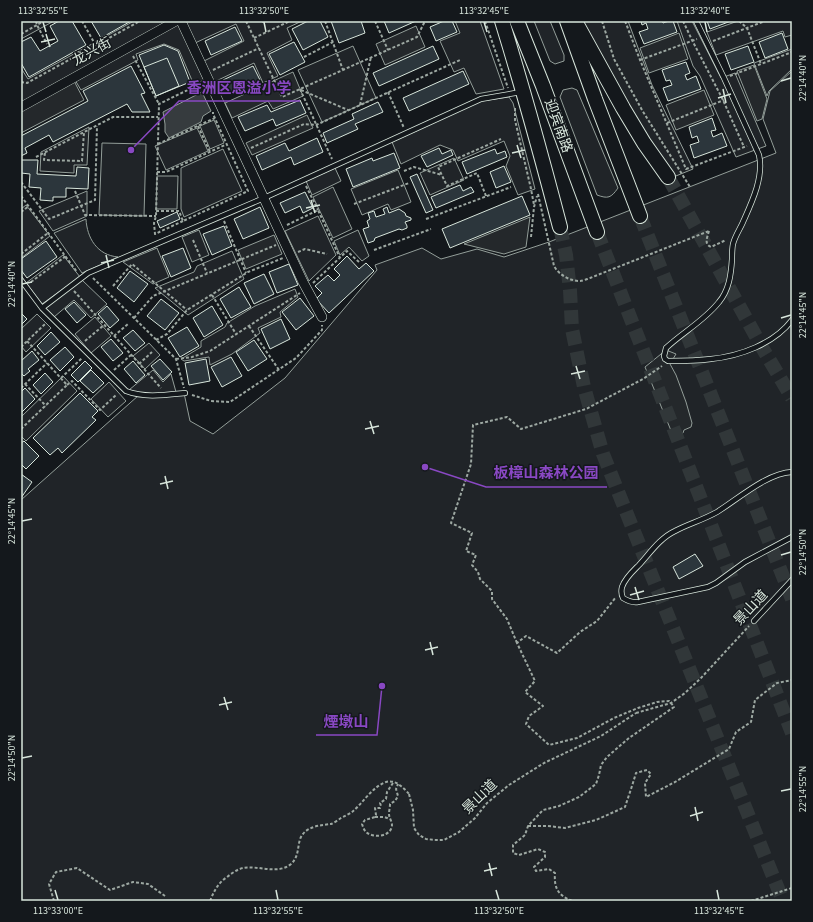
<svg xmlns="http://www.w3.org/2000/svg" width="813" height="922" viewBox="0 0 813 922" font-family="'Source Sans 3','Noto Sans SC',sans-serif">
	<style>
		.green { fill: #202428; stroke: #939e99 }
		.parking { fill: #24282b; stroke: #939e99 }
		.water { fill: #363b3e; stroke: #939e99 }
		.building { fill: #2c363c; stroke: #d8e6dc }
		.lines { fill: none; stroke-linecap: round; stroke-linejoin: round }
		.primary-tunnel { stroke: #313739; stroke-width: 14; stroke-dasharray: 14 7; stroke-linecap: butt }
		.service-casing { stroke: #d8e6dc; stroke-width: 6 }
		.minor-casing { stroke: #d8e6dc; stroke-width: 10 }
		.primary-casing { stroke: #d8e6dc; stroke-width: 16 }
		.path { stroke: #9da8a2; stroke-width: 2; stroke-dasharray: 3 2; stroke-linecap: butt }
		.service { stroke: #14181c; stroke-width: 4.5 }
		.minor { stroke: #14181c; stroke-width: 9 }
		.primary { stroke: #14181c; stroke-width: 14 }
		.path-bridge { stroke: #9da8a2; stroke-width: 2; stroke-dasharray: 3 2; stroke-linecap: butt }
		.ticks { fill: none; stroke: #d8e6dc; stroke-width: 1.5 }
		.labels { text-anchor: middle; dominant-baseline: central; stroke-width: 3; stroke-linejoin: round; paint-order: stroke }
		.street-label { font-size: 14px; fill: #d8e6dc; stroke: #14181c }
		.leader { fill: none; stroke: #8948c3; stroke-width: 1.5 }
		.callout-dot { fill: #8948c3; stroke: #14181c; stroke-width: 1.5 }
		.callout-label { font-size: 15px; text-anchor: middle; font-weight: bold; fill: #8948c3; stroke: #14181c; stroke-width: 3; stroke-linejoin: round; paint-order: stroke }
		.neatline { fill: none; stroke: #d8e6dc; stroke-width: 1.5 }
		.ticks-label { font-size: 10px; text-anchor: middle; fill: #d8e6dc }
	</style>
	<rect width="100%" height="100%" fill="#14181c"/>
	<path class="green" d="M21,21h33l-33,18z
		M134,21h36l-149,83v-36l7,11z
		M185,21h77l1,2 3,-2h36l-15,7 5,12 -25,13 11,23 -15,7 -9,-20 -40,19 -10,-21 40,-20 -8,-17 -41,19z
		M455,21h25l24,68 -28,5 -12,-26 -10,4 -14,-31 20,-8z
		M534,21h16l14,34v6l-9,3 -5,-3z
		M581,21h47l24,64 41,84 -22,9z
		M677,21h15l29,57 14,-5 31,73 -30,11 -36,-81 -7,-10z
		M738,21h54v14l-7,2 -2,-6 -67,24 -9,-23z
		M179,22l27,57 -12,6 -15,-35 -15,-6 -28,10 2,6 -57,30 -6,-10z
		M353,46l23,52 -54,24 -24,-52z
		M792,49v20l-23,22 -2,5 -13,-33z
		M792,71v830h-771v-401l118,-105 45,-2 6,28 23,13 72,-56 92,-108 -2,-5 47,-17 19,11 36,-10 27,8 45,-15 227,-89 -13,-34 7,-28z
		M572,88l5,2 41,98c-7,10 -10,11 -21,7l-37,-98 3,-7z
		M509,97l4,6 22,86 -17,6 -12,-29 4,-10 -6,-15 -46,20 -5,-11 -13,-5 -39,19 -9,-22 89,-41z
		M214,120l10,23 -14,6 -10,-23z
		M89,127l-2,38h-13v8l-34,-2 1,-19z
		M197,128l11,23 -42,19 -11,-24z
		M102,143l44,1 -2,72 -45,-1z
		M223,149l19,42 -58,26 -3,-8v-41z
		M454,158l10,22 -34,15 -10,-22z
		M335,168l6,13 -29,14 -6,-14z
		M398,170l13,32 -20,8 -3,-6 -26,11 -11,-26z
		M157,176h21l-1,33h-21z
		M333,187l19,42 -19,9 -20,-41z
		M87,191v25l-34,15 -14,-20z
		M26,205l24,31 -29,22v-49z
		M318,216l18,39 -27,26 -24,-50z
		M86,219c1,19 11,36 32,38l-36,16 -28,-40z
		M199,230l10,25 -17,7 -10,-25z
		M358,230l11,26 -7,5 -13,-14 -9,8 -6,-14z
		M157,248l12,29 -16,7 -30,-22z
		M232,251l12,28 -56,36 -33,-27 39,-16 3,-6z
		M63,255l17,22 -38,27 -16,-21z
		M82,280l25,24 -16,14 -17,-18 -20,17 -9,-9z
		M295,289l3,8 -18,15 1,5 -23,11 2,5 -28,21 -22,11 -1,-8 -25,4 -3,-2 20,-12v-6l24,-14 2,-4 28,-17z
		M37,314l14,14 -25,24 -5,-6v-17z
		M95,317l16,19 -20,17 -16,-19z
		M149,343l11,12 -15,14 -12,-13z
		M153,370l10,12 8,-8 5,18c-13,2 -36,5 -47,-2z
		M63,376l14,15 -51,50 -5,-5v-19z
		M109,382l17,19 -18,16 -17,-18z"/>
	<path class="parking" d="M416,26l9,21 -40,18 -9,-21z
		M679,33l9,26 -39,14 -9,-25z
		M754,65l13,34 -5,20 -5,2 -20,-50z
		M293,72l10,24 -30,13 -5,-8 -36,17 -7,-15z
		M74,81l10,19 -63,33v-22z
		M704,90l10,25 -38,15 -10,-25z
		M307,115l6,13 -61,27 -6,-12z
		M530,217l-4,30 -22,7 -40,-10z
		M274,235l8,19 -36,15 -8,-19z
		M666,350l10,4 -6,10 6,11 10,27 6,21 -1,4 -7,3 -1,3 -3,3 -5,1 -3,-4 -27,-66z"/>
	<path class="water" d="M202,92l9,19 -8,5 -2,6 -32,16 -4,-6v-8l-2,-12z"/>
	<path class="building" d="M59,21h13l14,24 -57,32 -8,-14v-21l10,-5 9,14 18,-10 -8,-15z
		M91,21h40l-30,17z
		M308,21h12l8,16 -25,13 -11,-21z
		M331,21h30l4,12 -26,10z
		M384,21h32l-27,12z
		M444,21h8l5,11 -21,9 -6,-14z
		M641,21h21l1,2 6,-2h4l4,11 -33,12 -5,-12 9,-3 -2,-6 -4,2z
		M707,21h24l-21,8z
		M235,27l7,14 -31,14 -6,-14z
		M782,33l6,16 -23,9 -6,-16z
		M294,42l11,20 -25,13 -11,-21z
		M164,45l14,6 12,31 -34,14 -17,-41z
		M433,46l6,13 -60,27 -6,-13z
		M748,46l6,16 -23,8 -6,-16z
		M167,58l12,28 -23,10 -12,-29z
		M686,62l4,11 -5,2 2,5 9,-4 5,13 -33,12 -5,-13 9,-3 -2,-5 -4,1 -4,-11z
		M131,66l14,27 -4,1 9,18h-18l-5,-8 -74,38 -4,-7 -24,13 2,5 -6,3v-20l67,-35 -5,-10z
		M253,66l7,14 -31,14 -6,-14z
		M463,71l6,13 -60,27 -6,-13z
		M300,100l6,13 -30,13 -3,-7 -28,12 -7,-14 29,-12 4,7z
		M378,102l5,10 -28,12 3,5 -31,14 -4,-10 31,-14 -2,-5z
		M712,118l4,12 -5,1 2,6 9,-4 5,13 -33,12 -4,-13 9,-3 -2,-6 -5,2 -3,-11z
		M317,138l6,14 -29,13 -3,-8 -29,13 -6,-14 29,-13 4,8z
		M439,148l3,6 9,-4 2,5 -26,12 -6,-11z
		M495,149l2,5 8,-3 2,6 -40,17 -5,-12z
		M394,153l6,15 -47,19 -7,-18 26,-11 1,3z
		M21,160h17l-1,14 39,2 1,-9 12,1 -1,21 -22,-1v9h-13v4l-13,-1 1,-12 -12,-1 1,-13 -9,-1z
		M504,166l7,16 -15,6 -6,-16z
		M417,174l16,36 -7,3 -16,-36z
		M460,185l3,6 8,-4 3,5 -38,16 -5,-11z
		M305,192l8,16 -10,5 -3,-7 -15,7 -5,-10z
		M522,196l8,19 -80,33 -8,-19z
		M260,207l9,21 -26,11 -9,-20z
		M387,207l2,6 10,-4 6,4 1,3 5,2v2l-6,2 2,4v2l-5,2 -3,-1 -24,9 -1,3 -6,2 -5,-14 6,-2 -2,-6 3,-2 -2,-6 6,-2 2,6 9,-3 -2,-5z
		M177,212l3,7 -20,9 -3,-7z
		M224,226l8,20 -20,9 -9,-21z
		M46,241l11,16 -30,21 -6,-8v-11z
		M183,248l8,20 -20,9 -9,-21z
		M347,256l12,13 7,-6 8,8 -45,42 -13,-14 6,-6 -7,-7 13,-11 6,6 6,-6 -6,-6z
		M289,264l9,21 -21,8 -8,-21z
		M130,271l18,13 -14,18 -17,-14z
		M264,274l10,20 -20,10 -10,-21z
		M239,287l12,20 -20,11 -11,-19z
		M300,298l14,18 -18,14 -14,-18z
		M161,299l18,14 -14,17 -18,-14z
		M74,302l12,13 -9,8 -12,-14z
		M107,306l12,14 -9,8 -12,-14z
		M212,306l11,19 -19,12 -11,-19z
		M21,313l6,6 -6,6z
		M281,319l9,20 -20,10 -9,-20z
		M187,327l12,19 -19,11 -12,-19z
		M133,330l12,13 -10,8 -12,-13z
		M51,332l9,10 -15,13 -8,-9z
		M111,339l12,14 -10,8 -12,-14z
		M254,340l13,19 -19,12 -12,-19z
		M65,347l9,10 -14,14 -10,-11z
		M32,351l7,9 -11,9 2,2 -6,5 -3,-3v-12z
		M231,357l11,19 -20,11 -11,-20z
		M160,359l12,13 -9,8 -12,-14z
		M206,359l4,22 -21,4 -4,-22z
		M85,361l7,7 -14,14 -7,-7z
		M133,361l12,14 -9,8 -12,-14z
		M91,370l13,13 -11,10 -13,-12z
		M45,373l8,9 -12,12 -8,-9z
		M25,388l10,11 -14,14v-21z
		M80,393l18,18 -6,6 4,3 -34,33 -4,-5 -8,7 -17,-17z
		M24,441l15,15 -13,13 -5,-5v-21z
		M21,474l11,8 -11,16z
		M695,554l8,12 -24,13 -6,-12z"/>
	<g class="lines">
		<path class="primary-tunnel" d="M668,177l95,172 29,49
			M640,216l152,383
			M560,227l6,28 4,35 2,39 12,58 19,67 28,70 152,377
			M597,232l195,501"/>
		<g class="service-casing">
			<path id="service" d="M696,21l28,57 35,77c5,22 -7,47 -16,67 -3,7 -8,14 -10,22 -1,5 -1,10 -1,15 -1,16 -3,31 -13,43 -15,19 -36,30 -53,46l-2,8 1,3 3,2c14,0 28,0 43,-2 29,-3 63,-15 81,-39
				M21,280l21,28 84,83c18,7 39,4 59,2
				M42,308l46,-35 176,-75 217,-99 40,-7
				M792,472c-25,1 -54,27 -75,40 -14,8 -29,12 -42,19 -15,7 -25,22 -36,34 -6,6 -14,13 -17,22 -1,4 -1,7 1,11 5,3 9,5 15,4l70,-15 8,-4 29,-21 47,-25
				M754,621l38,-41"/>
		</g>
		<g class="minor-casing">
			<path id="minor" d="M181,21l122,261 19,35
				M21,107l155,-86"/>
		</g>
		<g class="primary-casing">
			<path id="primary" d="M502,21c21,68 40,137 58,206
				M517,21l26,65 54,146
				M567,21l28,78 45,117
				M575,21l48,87 21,35 24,34"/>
		</g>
		<path class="path" d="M36,21l1,4 10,19
			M82,21l18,32
			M246,21l36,76 135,-60 8,-16
			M325,21l18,49
			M375,21l13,29
			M485,21l23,67
			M602,21l12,38 28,51 48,77
			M625,21l15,39 46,109 61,-23
			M683,21l9,19 31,60 21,47
			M739,21l8,7 14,36
			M21,34l23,-13
			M254,38l36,-17
			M713,41l52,-20
			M133,56l26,48
			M304,57l29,-15
			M640,60l57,-21
			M213,70l46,-22
			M730,76l62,-24
			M21,82l6,1 113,-62
			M300,89l32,70
			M301,90l47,20
			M388,92l16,36
			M360,105l11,-48
			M515,108v12l16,69 3,16
			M667,123l57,-23
			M198,126l12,26
			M158,144l57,-26
			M251,148l53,-24 12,1 144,-65
			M45,153l-1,7 38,1 2,-29
			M36,157l77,-40h45
			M404,171l10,-4 28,8
			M157,172h9l61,-28
			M21,182l28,37 46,-19 2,-74
			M306,186l12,24
			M75,191l10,24 71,1
			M538,194l16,72c5,9 16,15 26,15 3,0 7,-2 10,-3l119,-47
			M21,196l56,76
			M486,196l-9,-23 -30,13 -9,-19 63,-28
			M354,204l55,-21
			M156,211h23l4,10 65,-30 -35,-77v-2
			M21,212l8,-6
			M426,219l85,-32
			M183,221l-28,13 -1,-11 2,-7 3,-112 41,-20
			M224,221l22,52
			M287,225l31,-15 22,48
			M709,231c-2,7 -5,13 2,16l15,-7
			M531,237l3,-30 3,-11
			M193,240l14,33
			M374,250l57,-21
			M298,252l7,-3 22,5
			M21,254l27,-21
			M93,278l83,81 8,29
			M31,282l35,-26
			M313,283l34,-32 13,12
			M113,286l19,-22 55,46
			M74,291l87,97
			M212,295l24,39
			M134,318l19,-22 123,-51
			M249,326l30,44
			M114,336l14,-12
			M156,340l11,-6 20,-24 61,-38 35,-14
			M85,341l19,-16
			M21,347l24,-23
			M176,359l16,-2 18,-6 90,-58
			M139,364l13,-12
			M114,370l17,-15
			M61,378l21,-20
			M25,384l21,22
			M67,385l5,-4 28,29 16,-15
			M21,388l26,-25
			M192,395l19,6 19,1 66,-44 26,-28v-5
			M21,429l46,-44 -40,-44
			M517,643l-10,-24 -15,-20v-8l-12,-12 -2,-7 -6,-7 4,-10 -10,-4 6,-18 -21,-10 20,-59 2,-39 34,-8 14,12 65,-20 57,-30 19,-13
			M636,713l35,-10 14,-10 16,-15 48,-52
			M393,783l-6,9 -1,7 -6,4 1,3 -1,2h-5l1,7 -1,2 -10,3 -3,4c1,3 2,6 4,8 7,6 21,5 25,-3 3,-6 -2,-10 -2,-15 0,-3 1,-7 1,-10l5,-3 3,-5 -2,-7 2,-5
			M375,817h9l6,2
			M528,826h20l17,2 31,-8 29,-13 7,-21 4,-13 11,-3 4,4 -6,9 1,14 29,-15 54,-33 7,-17 15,-10 4,-22 22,-17 15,-3
			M54,901l-5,-17 7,-12 21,-4 33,22 23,-8 15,2 17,12
			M210,901c4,-10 8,-18 17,-24 5,-4 11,-8 16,-9 15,-3 35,7 48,-4 10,-9 5,-22 12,-30 6,-8 19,-9 28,-10 3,-1 7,-4 10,-6 4,-2 8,-4 11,-6 11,-9 20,-25 34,-30 9,-3 18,6 23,12
			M572,901c-15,-6 -18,-14 -17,-28l-6,-4 -13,2 -2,-4 11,-10v-5l-7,-3 -19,6 -6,-2v-8l12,-10 3,-9 15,-16 16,-4 20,-9 17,-13 3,-9 2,-10 6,-8 22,-19 45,-31 -3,-4 -2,-2 -12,1 -19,6 -24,10 -37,20 -28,7 -23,-21 3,-8 14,-10 -18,-14 10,-11 -18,-38 9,-7 31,17 23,-21 17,-11 19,-24
			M751,901l41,-13"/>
		<use href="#service" class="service"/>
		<use href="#minor" class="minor"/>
		<use href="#primary" class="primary"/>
		<path class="path-bridge" d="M409,794l4,16 1,18 5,7 7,4 10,1h8l15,-8 16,-14 12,-15 22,-18 35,-22 57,-27 35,-23"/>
	</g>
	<path class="ticks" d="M43,22l3,10M264,22l2,10M484,22l3,10M705,22l2,10M46,34l4,13M41,42l14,-3M781,81l10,-3M723,89l3,14M718,98l13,-4M517,145l4,13M512,153l13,-3M311,200l4,13M306,208l14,-3M106,255l3,13M101,263l13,-3M22,284l10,-2M781,318l10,-3M576,366l4,13M571,374l14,-3M370,421l4,13M365,429l14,-3M165,476l3,13M160,484l13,-3M22,521l10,-2M781,555l10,-3M635,587l4,13M630,595l14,-4M430,642l3,13M425,650l13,-3M224,697l4,13M219,705l13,-3M22,758l10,-2M781,791l10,-2M695,807l3,14M690,816l13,-4M489,863l3,13M484,871l13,-3M55,890l3,10M276,890l2,10M496,890l3,10M717,890l2,10"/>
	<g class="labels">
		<g class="street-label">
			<text transform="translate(92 52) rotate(-29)">龙兴街</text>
			<text transform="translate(558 126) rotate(70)">迎宾南路</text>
			<text transform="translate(751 608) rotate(-47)">景山道</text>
			<text transform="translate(480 797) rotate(-44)">景山道</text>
		</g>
	</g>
	<path class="leader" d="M131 150L179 101H300M425 467L486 487H607M382 686L377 735H316"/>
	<g class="callout-dot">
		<circle cx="131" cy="150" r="4"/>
		<circle cx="425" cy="467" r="4"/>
		<circle cx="382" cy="686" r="4"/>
	</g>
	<g class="callout-label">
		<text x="239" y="93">香洲区恩溢小学</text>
		<text x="546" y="478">板樟山森林公园</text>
		<text x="346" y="727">煙墩山</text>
	</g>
	<rect width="813" height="922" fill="none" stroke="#14181c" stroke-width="44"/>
	<rect x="22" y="22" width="769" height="878" class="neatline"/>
	<g class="ticks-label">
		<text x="43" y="14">113°32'55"E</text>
		<text x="264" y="14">113°32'50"E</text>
		<text x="484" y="14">113°32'45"E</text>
		<text x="705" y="14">113°32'40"E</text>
		<text transform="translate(802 78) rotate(-90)" y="4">22°14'40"N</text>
		<text transform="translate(11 284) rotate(-90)" y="4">22°14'40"N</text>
		<text transform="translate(802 315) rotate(-90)" y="4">22°14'45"N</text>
		<text transform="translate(11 521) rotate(-90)" y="4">22°14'45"N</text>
		<text transform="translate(802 552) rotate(-90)" y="4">22°14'50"N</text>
		<text transform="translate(11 758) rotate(-90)" y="4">22°14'50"N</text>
		<text transform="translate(802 789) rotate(-90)" y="4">22°14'55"N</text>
		<text x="58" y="914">113°33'00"E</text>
		<text x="278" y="914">113°32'55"E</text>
		<text x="499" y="914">113°32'50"E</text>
		<text x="719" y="914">113°32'45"E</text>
	</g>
</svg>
